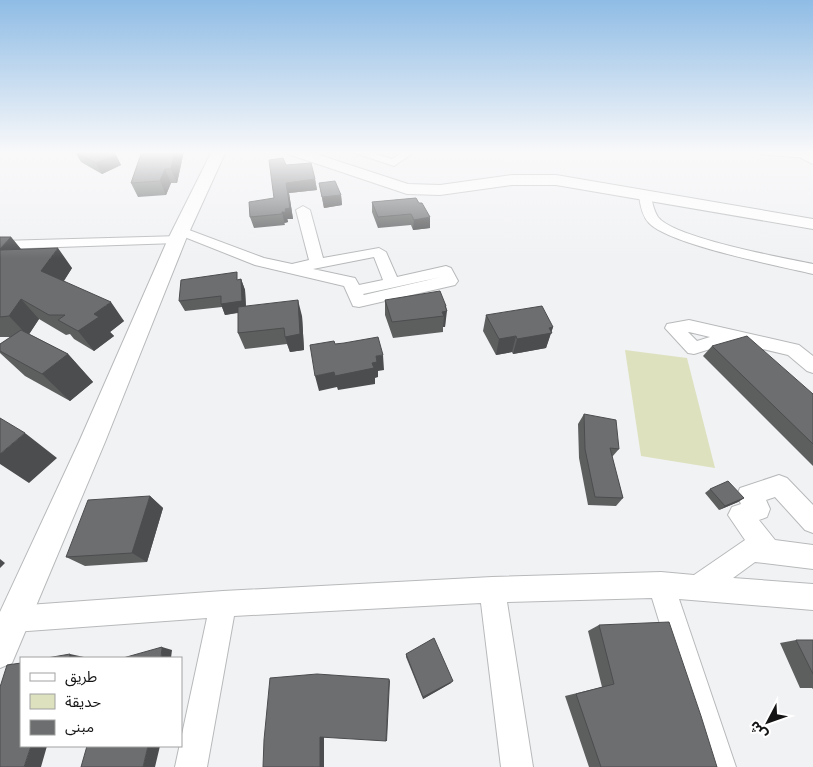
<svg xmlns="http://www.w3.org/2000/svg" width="813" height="767" viewBox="0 0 813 767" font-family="Merriweather,'Noto Sans Arabic',serif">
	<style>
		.green { fill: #dde1be }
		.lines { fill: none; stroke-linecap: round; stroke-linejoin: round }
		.minor-casing { stroke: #b7b9ba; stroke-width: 2 }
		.major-casing { stroke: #b7b9ba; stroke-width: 2 }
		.minor { fill: #fff; fill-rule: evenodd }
		.major { fill: #fff; fill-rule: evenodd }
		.wall { fill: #5d5f5f }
		.shaded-wall { fill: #4c4d4e }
		.building { fill: #6c6e6f; stroke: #4c4d4e }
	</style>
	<rect width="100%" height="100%" fill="#f1f2f4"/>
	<path class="green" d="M625,350l62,8 28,110 -74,-12z"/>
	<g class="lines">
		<g class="minor-casing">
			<path id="minor" d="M349,151h17l26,8 12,-8h12l-22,15z
				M755,151h45l12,4 -6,3 -46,-4z
				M645,191l6,4c1,7 3,16 7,22 16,21 126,41 155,47v10c-33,-8 -143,-29 -164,-51 -7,-7 -9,-19 -10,-28z
				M303,206l7,4 13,48 56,-10 7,4 11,25 49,-11 5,2 7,13 -3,4 -96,22 -6,-1 -9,-20 -89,-21 -73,-29 2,3 -2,3 -5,1 -177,6v-8l181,-5 -7,-5 7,-4 83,31 28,6 17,-4 -13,-50zM374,257l9,23 -24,5 -4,-7 -42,-9zM441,277l-77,18 -1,-1z
				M689,320l110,25 14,11v17l-6,-2 -19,-16 -55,-13 -39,12 -6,-1 -23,-25 2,-4zM688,332h1l21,5 -13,4z
				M779,475l8,3 26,27v28l-8,-3 -30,-33 -9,3 4,9 -3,8 -8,3 16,20 38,5v24l-58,-7 -22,16 80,6v26l-134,-11 57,168h-32l-52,-169 -145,4 26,165h-32l-20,-164 -247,13 -27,151h-32l32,-149 -193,14 -9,-4 -4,-9 4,-9 9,-4 209,-15 269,-14 169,-5 33,3 51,-35 -17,-25 4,-8 9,-3 -4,-9 3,-7z"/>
		</g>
		<g class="major-casing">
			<path id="major" d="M212,151h14l-40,88 -81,203 -93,221 -12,5v-56l79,-170 89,-203z
				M286,151h21l101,33 32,1 72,-10h44l257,44v10l-257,-44h-44l-72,10 -33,-1 -119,-40z
				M800,151h13v13l-12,-6z"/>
		</g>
		<use href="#minor" class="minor"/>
		<use href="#major" class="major"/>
	</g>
	<path class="wall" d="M142,151h42l-7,32h-6l-5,12 -28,2 -7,-14z
		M75,152l41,3 5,10 -19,9 -21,-12z
		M286,165l29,14 2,11 -28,3 4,26h-6l1,3 -4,1 1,2 -31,3 -4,-11 24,-19z
		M319,183l22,12 1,10 -18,3z
		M416,198l14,30 -17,2 -2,-5 -33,3 -6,-16v-10z
		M0,237h11l10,12 51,19 -8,13 60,40 -14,11 4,4 -20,15 -20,-12 -4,-5 -4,1 -27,-16 -10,15 39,20 25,28 -23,19 -45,-25 -25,-23v-9l11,-7h-11z
		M241,279l4,11 1,16 56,10 2,34 -14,2 -3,-8 -42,5 -7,-16v-20l-13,2 -3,-8 -37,4 -6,-10z
		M385,300l61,6 -1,21h-2v5l-50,6 -8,-23z
		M486,315l67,12 -7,21 -33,6 -1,-2 -16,3 -13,-24z
		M712,346l101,48v72l-110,-110z
		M584,414l35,35 -7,8 11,41 -7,8 -28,-1 -9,-47 -1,-34z
		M710,489l34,9 -6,4 -19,8 -14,-17z
		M150,496l13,12 -16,54 -62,4 -19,-9z
		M599,625l118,142h-128l-24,-71 37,-9 -14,-56z
		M796,640h17v49l-1,-1h-12l-20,-45z
		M406,654l45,29 -28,16 -17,-42z"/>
	<path class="shaded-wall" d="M175,151h9l-7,32 -6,-14z
		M116,155l5,10 -19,9 -6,-11z
		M165,169l6,14 -5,12 -6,-14z
		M315,179l2,11 -28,3 4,26h-6l-2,-10 1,-26z
		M341,195l1,10 -18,3 -2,-11z
		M282,212h4l2,10 -4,1 1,2z
		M430,217v11l-17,2 1,-10z
		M11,237l16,20 -27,-7z
		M58,248l14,20 -15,23 -16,-20z
		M241,279l4,11 1,21 -21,4 -4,-11z
		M21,299l18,20 -11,17 -19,-20z
		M298,300l4,16 2,34 -14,2 -5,-15z
		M111,302l13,19 -14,11 4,4 -20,15 -16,-20 16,-17z
		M445,306h1l1,5 -2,16h-2l1,-11 -2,-4z
		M553,327l-7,21 -33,6 4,-15z
		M516,336l-4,16 -16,3 3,-16z
		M68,354l25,28 -23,19 -28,-27z
		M383,355l1,15 -6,1v6l-3,1v6l-37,6 -1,-3 -18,4 -4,-15 57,-13 4,-7z
		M25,433l32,25 -28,25 -29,-19v-10z
		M150,496l13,12 -16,54 -15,-9z
		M744,498l-6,4 -19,8 6,-4z
		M0,559l5,4 -5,5z
		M162,647l10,3 -1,8h-10z
		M70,654l14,3 -1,1h-14z
		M389,679l1,2 -3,60h-1z
		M453,681l-2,2 -28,16v-2z
		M320,737h4v30h-4z
		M31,746h16l-6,21h-17z
		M148,746h12l-5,21h-12z"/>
	<path class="building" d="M79,151h30l7,4 -20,8 -21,-11z
		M142,151h33l-4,18h-6l-5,12 -29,2z
		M283,158l3,7 25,-2 4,16 -29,4 4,25 -5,1 1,3h-4v2l-32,3 -1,-15 25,-4 -5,-38z
		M335,181l6,14 -19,2 -3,-14z
		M416,198l3,5h3l8,14 -16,3 -3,-6 -33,3 -6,-15z
		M0,237h11l-11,12z
		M58,248l-17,23 70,31 -17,12 5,3 -21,14 -20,-11 7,-5h-16l-28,-16 -12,17 -9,1v-67z
		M237,272v8l4,-1 1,22 -21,3v-8l-42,5 2,-21z
		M440,291l6,15h-1l2,5 -5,1 2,4 -52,6 -7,-22z
		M298,300l2,34 -15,3 -1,-9 -46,5v-26z
		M542,306l11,21 -4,1 3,5 -35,6 -1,-3 -17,3 -13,-24z
		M21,330l47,24 -26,20 -42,-23v-7z
		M747,336l66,58v50l-101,-98z
		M378,337l5,18 -7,1 1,6 -5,1 2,5 -39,8 -1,-4 -19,4 -5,-31 24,-4 1,3 9,-1z
		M584,414l32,6 3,29 -9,-1 13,50 -28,-1 -10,-48z
		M0,418l25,15 -25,21z
		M728,481l16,17 -19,8 -15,-17z
		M150,496l-18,57 -66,4 22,-57z
		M669,622l32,94 16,51h-116l-25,-73 38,-10 -15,-59z
		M434,638l19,43 -30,16 -17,-43z
		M796,640h17v34z
		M162,647l-1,11h-38z
		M70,654l-1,4h-22z
		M21,663v83h10l-7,21h-24v-80l7,-22z
		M317,674l72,5 -3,62 -66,-4v30h-57l1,-27 6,-62z
		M87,746h61l-5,21h-62z"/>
	<linearGradient id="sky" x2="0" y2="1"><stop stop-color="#8fbce5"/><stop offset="0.59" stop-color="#f9f9fa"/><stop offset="1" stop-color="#f9f9fa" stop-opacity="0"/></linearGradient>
	<rect width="813" height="258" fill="url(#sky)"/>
	<rect x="20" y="657" width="162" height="90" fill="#ffffff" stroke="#a1a1a1"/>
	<rect x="30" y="673" width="25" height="8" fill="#ffffff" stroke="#a1a1a1"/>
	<text x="65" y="682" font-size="15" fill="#141415">طريق</text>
	<rect x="30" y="694" width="25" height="15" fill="#dde1be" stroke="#a1a1a1"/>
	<text x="65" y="707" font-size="15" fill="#141415">حديقة</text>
	<rect x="30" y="720" width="25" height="15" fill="#6c6e6f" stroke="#a1a1a1"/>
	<text x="65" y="732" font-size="15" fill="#141415">مبنى</text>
	<g transform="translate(768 722) rotate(229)" stroke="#ffffff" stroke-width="4" paint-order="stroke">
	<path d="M0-4L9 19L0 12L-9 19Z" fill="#141415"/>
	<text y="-8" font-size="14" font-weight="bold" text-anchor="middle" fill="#141415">ش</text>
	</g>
</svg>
